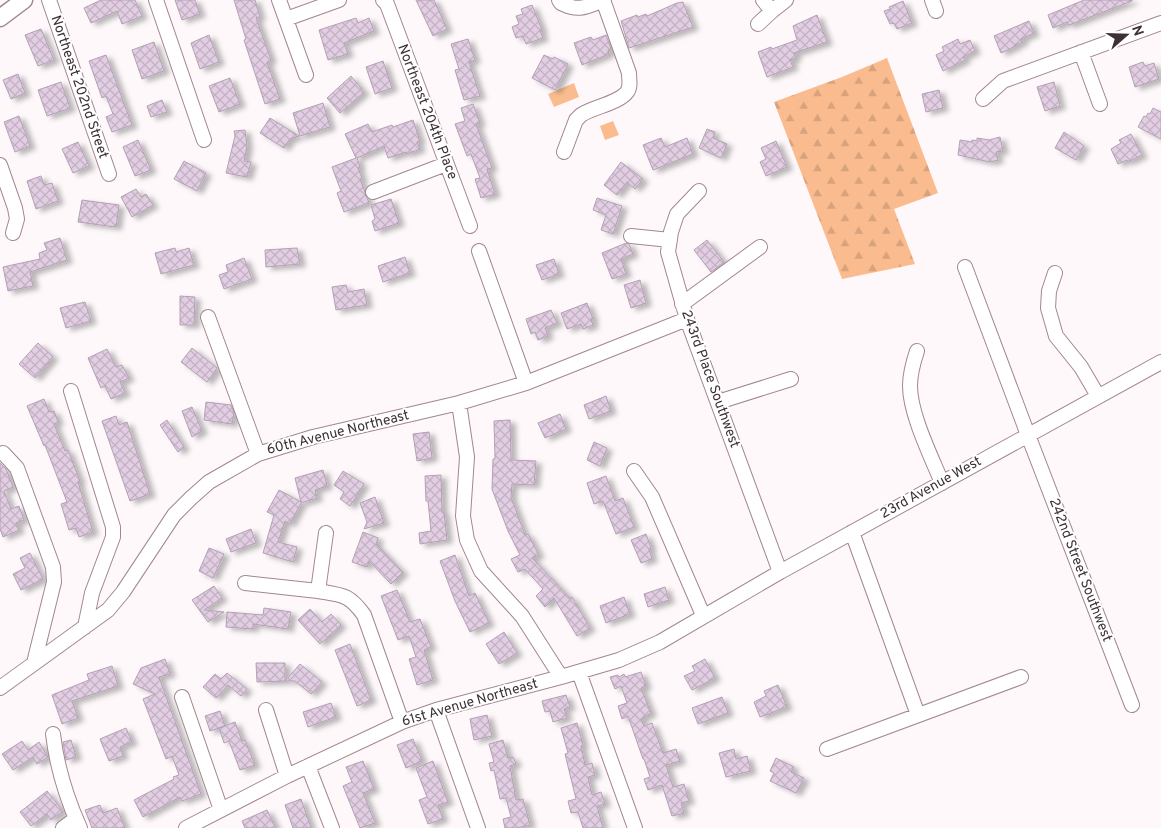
<svg xmlns="http://www.w3.org/2000/svg" width="1161" height="828" viewBox="0 0 1161 828" font-family="Overpass,sans-serif">
	<style>
		.forest { fill: url(#forest-firs) }
		.green { fill: #fabc8f }
		.building { fill: url(#building-cross-hatch); stroke: #b3a0b4; filter: url(#shadow) }
		.lines { fill: none; stroke-linecap: round; stroke-linejoin: round }
		.minor-casing { stroke: #a28690; stroke-width: 16 }
		.major-casing { stroke: #a28690; stroke-width: 19 }
		.minor { stroke: #fff; stroke-width: 14 }
		.major { stroke: #fff; stroke-width: 16 }
		.labels { text-anchor: middle; dominant-baseline: central; stroke-width: 4; stroke-linejoin: round; paint-order: stroke }
		.street-label { font-size: 14px; fill: #3d3135; stroke: #fff }
	</style>
	<defs>
		<pattern id="forest-firs" width="22" height="20" patternUnits="userSpaceOnUse" patternTransform="scale(1.25)"><rect width="22" height="20" fill="#fabc8f"/><path d="M5 1l3.5 6h-7zM16 11l3.5 6h-7z" fill="#d7a27c"/></pattern>
		<pattern id="building-cross-hatch" width="8" height="8" patternUnits="userSpaceOnUse" patternTransform="scale(1.25)"><rect width="8" height="8" fill="#e2cee3"/><path d="M0 0l8 8M0 8l8-8" fill="none" stroke="#c3b1c3"/></pattern>
		<filter id="shadow"><feDropShadow dx="5.5" dy="3" stdDeviation="2.5" flood-color="#0004"/></filter>
	</defs>
	<rect width="100%" height="100%" fill="#fef8fa"/>
	<path class="forest" d="M887,58l51,135 -44,16 21,55 -73,15 -68,-177 68,-25z"/>
	<path class="green" d="M574,83l5,14 -25,10 -6,-13z
		M613,121l6,14 -14,5 -5,-14z"/>
	<path class="building" d="M101,0h34l7,16 -20,8 -5,-13 -26,12 -7,-15z
		M175,0h20l5,14 -18,6z
		M234,0h21l5,17 -4,1 15,42 -4,2 13,37 -15,5 -21,-64 2,-1z
		M416,0h18l13,29 -14,7z
		M1084,0h48v1l-55,21 -8,3 -2,-3 -14,6 -5,-13z
		M903,1l9,22 -15,6 -3,-6 -4,1 -6,-13 6,-2 -1,-2z
		M683,2l10,25 -64,21 -8,-27 16,-6 1,2 8,-3 1,2 30,-13z
		M532,5l10,25 -2,1 3,7 -17,6 -3,-8 -7,2 -4,-11 7,-3 -3,-8 7,-2 -2,-5z
		M817,15l10,27 -33,11 2,5 -6,2 3,7 -26,10 -9,-25 13,-5 1,2 25,-9 -4,-14z
		M356,18l2,5 11,-5 5,13 -30,12 4,11 -20,6 -9,-30z
		M1029,21l5,12 -13,6 2,3 -8,3 1,1 -15,7 -7,-17z
		M41,29l13,31 -16,6 -13,-31z
		M209,35l10,27 -19,7 -9,-26z
		M606,35l5,14 -3,1 1,4 -27,11 -8,-22 17,-6 2,3z
		M468,39l7,21 -6,2 11,34 -16,4 -9,-30 4,-1 -8,-25z
		M958,39l2,5 10,-4 5,11 -12,6 2,3 -22,11 -7,-16 8,-4 -2,-4z
		M154,42l10,29 -22,8 -10,-29z
		M106,55l26,70 -20,7 -6,-15 7,-3 -7,-18 -4,2 -13,-37z
		M544,55l9,4 1,-2 14,7 -13,26 -23,-12z
		M383,61l9,27 -17,6 -9,-27z
		M1143,62l2,4 9,-3 5,16 -24,8 -6,-20z
		M18,74l7,19 -14,6 -8,-19z
		M351,76l13,16 -24,21 -13,-15z
		M230,78l10,26 -21,8 -10,-26z
		M61,82l9,26 -23,8 -9,-26z
		M1054,82l6,24 -15,5 -8,-24z
		M939,90l4,18 -17,4 -4,-18z
		M162,100l5,12 -16,5 -4,-11z
		M323,103l7,24 -30,9 -7,-23z
		M473,104l7,19 -4,1 16,44 -5,1 8,25 -14,4 -6,-19 5,-1 -9,-24 -4,2 -12,-32 10,-3 -4,-13z
		M1153,108l8,4v27l-23,-12 6,-11 2,1 2,-4 2,1z
		M19,116l11,30 -15,6 -11,-30z
		M270,118l29,18 -9,3 -6,9 -24,-15z
		M413,120l7,21 -3,1 3,7 -13,5 -1,-2 -18,6 -4,-12 -27,12 3,9 -2,1 4,10 -2,1 9,24 -25,9 -7,-19 4,-2 -9,-24 24,-9 -11,-24 23,-10 4,8 20,-7 1,2z
		M707,129l8,3 -2,6 14,6 -6,14 -22,-10z
		M245,130l2,16 -3,15 7,1 -4,15 -21,-4 9,-37 -1,-5z
		M1064,132l20,14 -8,14 -21,-12z
		M1131,134l11,21 -14,7 -1,-2 -9,4 -7,-15 10,-6 -2,-3z
		M1000,137l3,14 -7,1 2,8 -8,2 -32,-7 2,-15 12,2v-2l5,1v-3l12,2z
		M661,138l4,9 22,-9 6,16 -40,16 -10,-25z
		M138,140l13,30 -16,6 -12,-29z
		M776,141l11,26 -21,9 -6,-14 6,-3 -5,-11z
		M78,142l11,24 -16,7 -11,-24z
		M184,161l22,12 -9,18 -23,-12z
		M621,162l22,17 -8,10 -8,-7 -10,13 -13,-10z
		M41,176l3,9 8,-2 6,18 -22,8 -9,-28z
		M136,189l5,8 5,-3 7,11 -21,12 -11,-20z
		M597,198l25,8 -9,28 -12,-4 5,-15 -13,-5z
		M391,199l8,24 -24,8 -3,-10 3,-2 -4,-14z
		M82,200l37,5 -3,22 -38,-5z
		M60,238l7,22 -37,12 3,14 -25,5 -5,-24 37,-8 -1,-6 8,-3 -3,-7z
		M707,240l17,22 -13,10 -17,-22z
		M626,243l3,1 4,10 -12,5 5,15 -14,5 -10,-26z
		M175,248l1,4 13,-4 5,17 -33,9 -6,-21z
		M297,248l3,16 -34,3 -1,-17z
		M405,257l5,16 -27,9 -5,-16z
		M244,258l8,21 -28,10 -5,-14 9,-3 -2,-7z
		M554,259l5,15 -17,6 -6,-15z
		M640,280l6,23 -15,5 -7,-23z
		M346,285l2,7 16,-3 3,16 -31,5 -4,-23z
		M180,296l15,1 -1,28h-14z
		M85,302l6,19 -25,7 -6,-20z
		M587,303l6,16h-2l2,6 -10,4 -2,-5 -14,5 -6,-16z
		M551,310l6,13 -12,5 3,8 -10,4 -3,-8 -4,2 -5,-15z
		M38,343l15,14 -18,21 -16,-14z
		M192,348l25,20 -10,14 -26,-20z
		M107,349l9,18 6,-2 7,13 -9,4 5,11 -14,6 -6,-13 -4,2 -13,-30z
		M606,396l5,15 -22,8 -5,-14z
		M44,399l5,13 5,-1 4,11 -4,2 11,27 3,-1 12,31 -2,1 15,50 -14,5 -3,-9 -7,2 -8,-26 6,-2 -22,-57 -1,1 -17,-40z
		M206,402l25,3 3,8 -2,11 -28,-4z
		M192,407l10,24 -10,6 -10,-26z
		M560,414l6,15 -21,9 -7,-15z
		M116,416l3,9 8,-3 23,72 -20,7 -28,-80z
		M167,420l17,27 -6,5 -18,-27z
		M510,420l1,40 25,1 -2,24 -22,-1 -1,13 14,38 3,-1 11,21 -7,3 38,40 2,-1 18,31 -13,8 -23,-38 -9,9 -9,-11 7,-7 -18,-20 -7,3 -7,-13 9,-4 -12,-24 -16,-42 1,-30h2l-1,-38z
		M429,432l3,26 -15,3 -4,-27z
		M594,442l13,6 -7,18 -13,-6z
		M0,463l6,6 7,18 -9,4 7,18 8,-3 5,14 -8,3 3,7 -16,7 -3,-8z
		M323,470l4,16 -12,4 2,8 -16,5 -11,21 -5,-3 -7,21 19,5 -4,15 -30,-9 11,-38 -7,-3 12,-22 22,12 -6,-24z
		M343,471l21,13 -14,22 -10,-7 4,-7 -10,-7z
		M441,475l1,37h2l3,28 -27,4 -1,-11 12,-2 -3,-30h-2l-1,-25z
		M606,476l9,25 8,-3 11,29 -18,7 -13,-33 -9,3 -7,-21z
		M375,497l9,26 -20,6 3,-7 -7,-19z
		M251,529l5,14 -25,9 -5,-13z
		M363,532l15,6 -2,6 27,28 -12,12 -22,-23 -2,6 -15,-5z
		M646,534l5,14 -2,1 3,10 -11,4 -10,-23z
		M209,548l15,6 -11,24 -14,-7z
		M30,553l13,26 -22,11 -8,-16 12,-6 -5,-10z
		M455,555l14,41 6,-3 14,30 -19,9 -15,-31 -15,-40z
		M214,586l8,12 -18,12 20,2 -16,10 -16,-22z
		M665,587l4,13 -21,7 -4,-13z
		M397,590l13,32 10,-3 11,28 -7,3 9,30 -16,5 -8,-26 7,-2 -7,-21 -11,4 -17,-44z
		M624,597l6,17 -24,9 -6,-17z
		M264,608l27,4 -3,17 -35,-5v5l-27,-2 1,-15 36,3z
		M310,609l12,13 9,-8 10,11 -21,19 -22,-24z
		M504,632l13,21 -18,11 -13,-20z
		M350,644l21,56 -14,6 -22,-56z
		M165,659l5,15 -11,3 42,117 -19,7 -2,-4 -37,20 -9,-17 40,-21 -1,-2 6,-2 -7,-19 -6,3 -23,-60 12,-5 -22,-10 8,-16z
		M705,659l10,19 -23,12 -8,-14 11,-5 -3,-5z
		M256,663h29v18l-28,1z
		M300,664l22,18 -11,12 -16,-13h-10z
		M112,666l6,20 -46,15 6,17 -16,6 -10,-29 37,-15 -2,-6z
		M641,672l5,14 -5,2 10,25 -10,6 3,7 8,-3 11,30 13,-4 4,12 -14,4 7,22 11,-3 5,17 -8,2 3,10 -12,3 -10,-31 -14,5 -4,-11 6,-2 -6,-18h-1l-15,-43 -6,3 -4,-13 9,-3 -6,-17 -6,3 -5,-12 8,-2 1,2 5,-3 1,3z
		M227,673l20,16 -6,7 -13,-11 -12,13 -13,-11 12,-13 6,5z
		M778,685l9,22 -27,10 -6,-15 12,-6 -2,-5z
		M566,695l4,12 -6,2 3,9 -14,4 -3,-11 -5,1 -3,-11z
		M722,697l6,16 -30,11 -6,-16z
		M331,703l5,14 -28,10 -5,-15z
		M220,711l5,15 -15,5 -5,-15z
		M487,715l5,21 -18,4 -4,-21z
		M235,722l7,19 3,-1 10,25 -15,5 -11,-29 -5,2 -5,-15z
		M577,723l6,22 -2,1 4,19 7,-2 3,12 -7,2 4,18 9,-3 4,12 -8,2 6,22h-20l-5,-16 -7,1 -3,-12 8,-2 -11,-45 3,-1 -7,-25z
		M126,728l6,14 -12,5 3,9 -14,5 -9,-22z
		M413,739l9,22 -16,7 -9,-23z
		M71,740l5,17 -10,3 -3,-18z
		M503,740l5,18 5,-1 3,7 -6,2 6,34 7,-1 7,26 -13,3h-12l-2,-9 8,-2 -5,-19 -6,1 -6,-29 -3,1 -2,-8 5,-1 -5,-18z
		M22,741l6,9 11,-8 9,15 -11,7 -4,-7 -20,13 -11,-16z
		M734,749l2,10 11,-3 4,15 -25,6 -7,-24z
		M776,758l18,9 -3,5 13,6 -8,15 -26,-12 4,-8 -4,-2z
		M363,761l11,28 -11,4 12,30 -15,5 -17,-42 9,-4 -6,-15z
		M433,761l15,41 -10,3 5,14 -15,5 -9,-24 8,-3 -11,-29z
		M47,791l16,20 -12,9 -4,-6 -16,12 -11,-14z
		M301,799l10,29h-18l-8,-23z
		M100,805l3,8 14,-5 8,20h-33l-7,-18z
		M267,810l9,18h-31l-3,-7z"/>
	<g class="lines">
		<g class="minor-casing">
			<path id="minor" d="M49,0l60,174
				M156,0l48,140
				M279,0l27,75
				M383,0l4,4 83,222
				M559,0l2,3c18,9 25,4 43,-3
				M932,0l4,11
				M772,11l14,-11
				M286,19l53,-19
				M758,24l14,-13 -9,-11
				M1081,52l19,52
				M983,99l20,-18 158,-58
				M564,152l12,-32 5,-5c12,-8 38,-12 46,-23 4,-5 2,-13 2,-19l-26,-73
				M0,165l15,43 2,11 -4,14
				M699,191l-22,23 -6,18 -3,20 19,67 93,253
				M373,192l73,-28
				M631,236l39,4
				M479,251l47,132
				M965,267l63,168 104,270
				M1055,273l-6,18 -1,17 8,28 25,31 17,29
				M682,304l78,-57
				M208,317l50,137
				M917,351c-4,12 -7,23 -7,35 0,28 21,70 32,97
				M71,391l42,136v10l-21,56 -7,34
				M718,402l73,-23
				M459,403l8,54 -4,59 4,24 14,31 41,45 39,61
				M3,453l14,15 36,99 1,15 -20,81
				M634,471l18,26 51,118
				M852,532l66,183
				M326,533l-8,58c24,4 31,3 46,24l38,107
				M245,583l73,8
				M579,672l56,156
				M0,688l108,-78 15,-18 51,-77 17,-17 18,-16 49,-28 55,-17 146,-34 67,-20 161,-64
				M182,697l39,113
				M266,710l21,66
				M436,710l42,118
				M53,734c4,34 13,63 27,94
				M827,749l194,-72
				M308,766l24,62
				M63,828l12,-9
				M186,828l101,-52 115,-54 34,-12 125,-33 58,-17 41,-18 120,-70 381,-210"/>
		</g>
		<g class="major-casing">
			<path id="major" d="M0,18l24,-18"/>
		</g>
		<use href="#minor" class="minor"/>
		<use href="#major" class="major"/>
	</g>
	<g class="labels">
		<g class="street-label">
			<text transform="translate(79 87) rotate(71)">Northeast 202nd Street</text>
			<text transform="translate(427 112) rotate(69)">Northeast 204th Place</text>
			<text transform="translate(710 379) rotate(70)">243rd Place Southwest</text>
			<text transform="translate(338 433) rotate(-14)">60th Avenue Northeast</text>
			<text transform="translate(931 488) rotate(-29)">23rd Avenue West</text>
			<text transform="translate(1080 570) rotate(69)">242nd Street Southwest</text>
			<text transform="translate(470 703) rotate(-16)">61st Avenue Northeast</text>
		</g>
	</g>
	<g transform="translate(1126 35) rotate(70)" stroke="#ffffff" stroke-width="4" paint-order="stroke">
	<path d="M0-4L9 19L0 12L-9 19Z" fill="#3d3135"/>
	<text y="-8" font-size="14" font-weight="bold" text-anchor="middle" fill="#3d3135">N</text>
	</g>
</svg>
